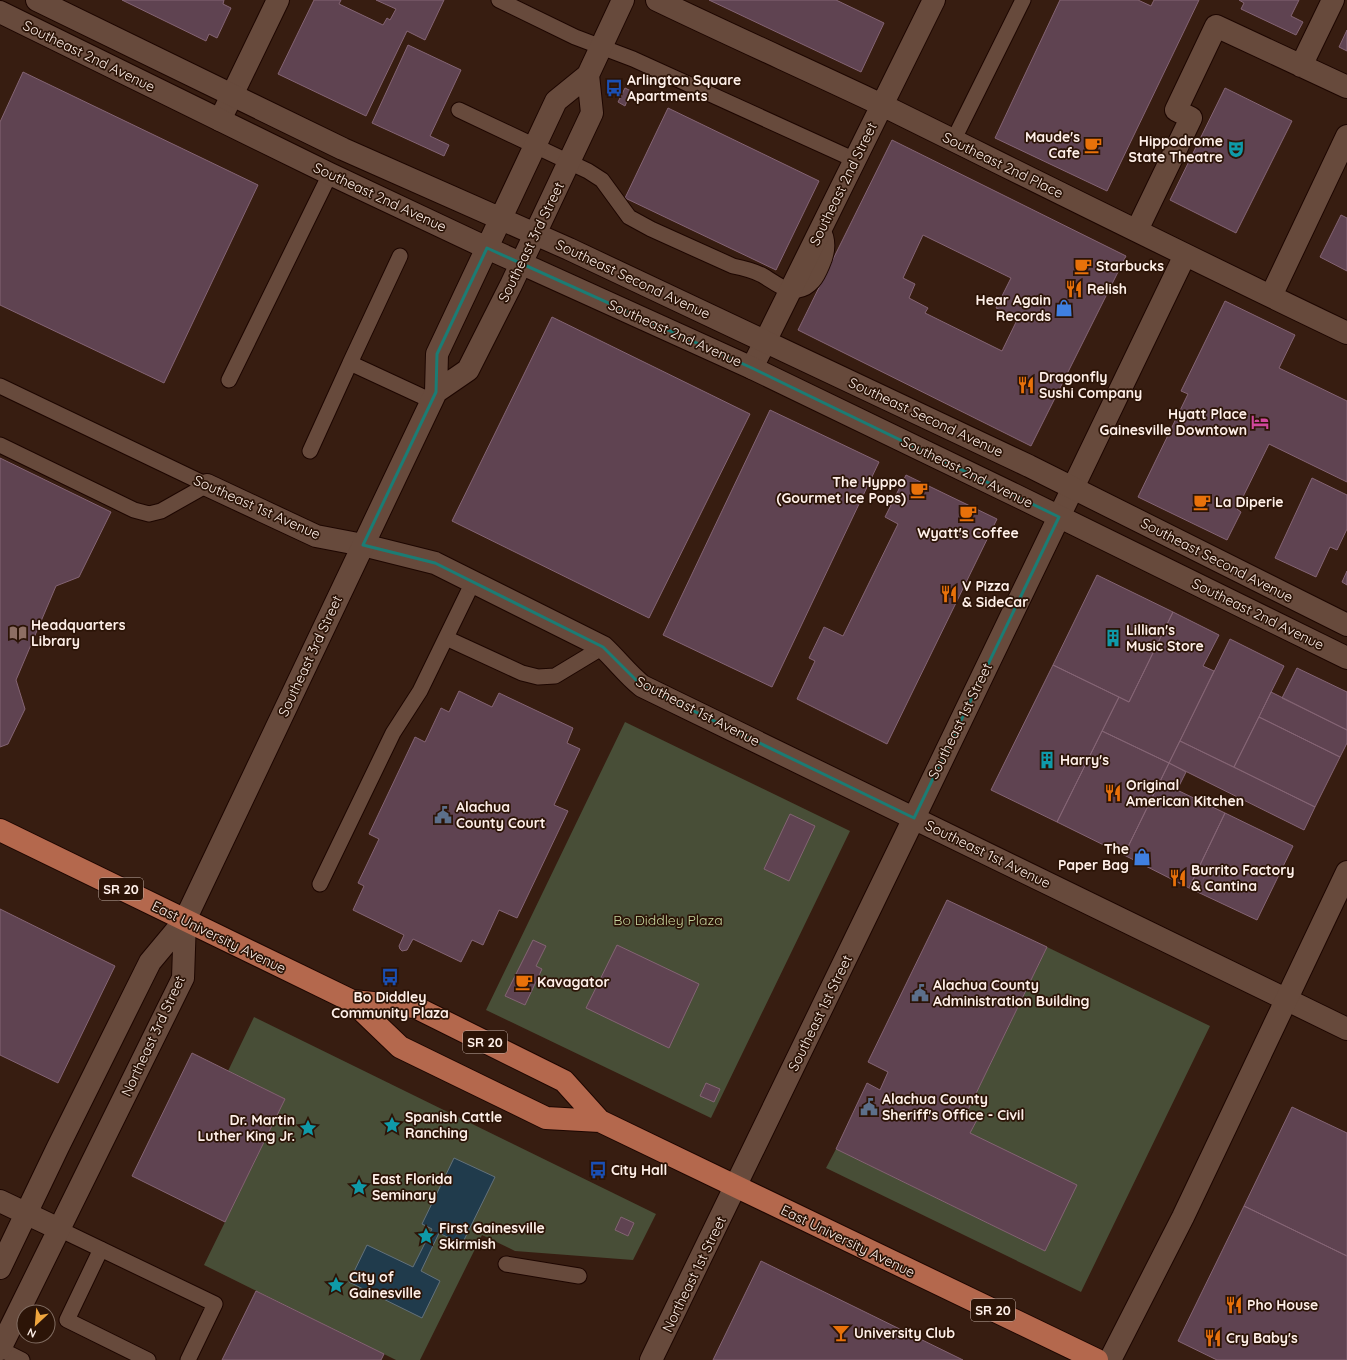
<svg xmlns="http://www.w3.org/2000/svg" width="1347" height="1360" viewBox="0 0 1347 1360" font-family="Quicksand,sans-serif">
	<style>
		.green { fill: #484e37 }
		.water { fill: #203b4c; stroke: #63717b }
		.building { fill: #5f4351; stroke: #846474; fill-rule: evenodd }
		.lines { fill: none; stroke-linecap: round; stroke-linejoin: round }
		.lane-casing { stroke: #1d0600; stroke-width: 17 }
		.street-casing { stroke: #1d0600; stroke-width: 24 }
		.secondary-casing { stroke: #1d0600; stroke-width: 24 }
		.primary-casing { stroke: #1d0600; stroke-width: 24 }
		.lane { stroke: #674a3c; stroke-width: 15 }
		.street { stroke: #674a3c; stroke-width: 22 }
		.secondary { stroke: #674a3c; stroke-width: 22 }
		.primary { stroke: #b4684d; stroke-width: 22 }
		.marked { fill: none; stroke: #1b7c74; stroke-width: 3; stroke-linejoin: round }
		.labels { text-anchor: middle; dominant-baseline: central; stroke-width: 3.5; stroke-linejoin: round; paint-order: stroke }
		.shield { fill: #2c1407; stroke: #bfada4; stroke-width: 1 }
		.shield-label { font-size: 13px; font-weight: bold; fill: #feefe8 }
		.street-label { font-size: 14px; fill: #feefe8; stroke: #2c1407 }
		.poi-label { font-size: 14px; font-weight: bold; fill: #feefe8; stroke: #2c1407; text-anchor: start }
		.park-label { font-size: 14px; fill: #c4d39c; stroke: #2c1407 }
	</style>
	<rect width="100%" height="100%" fill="#371d11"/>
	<path class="green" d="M625,722l225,109 -139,287 -225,-108z
		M1047,947l163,79 -129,266 -255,-124 10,-19 209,102 -75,-118 9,-17 -11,-6z
		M254,1017l402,197 -23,46 -118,-9 -33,-16 -62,125h-24l-192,-95 81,-166 -57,-28z"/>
	<path class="water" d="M454,1158l41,19 -33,67 -23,-11 -18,38 19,10 -18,37 -73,-36 18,-37 46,22 19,-38 -10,-5z"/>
	<path class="building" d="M122,0h102l-1,4 8,4 -14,30 -8,-4 -3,7z
		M314,0h27l-2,4 44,21 4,-7 3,2 6,-11 -20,-9h68l-19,40 -18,-9 -41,85 -88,-42z
		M709,0h127l48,23 -23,49z
		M1060,0h78l13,6 3,-6h45l-92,191 -112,-53z
		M1239,0h60l-8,16 12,6 -7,13 -55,-26 3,-6z
		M1347,30v21l-8,-4z
		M408,45l53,25 -31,66 19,9 -5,11 -72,-33z
		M23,72l235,113 -94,198 -164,-78v-183z
		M625,88l6,3 -6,15 -7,-4z
		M1225,88l67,33 -56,112 -66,-33z
		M668,108l151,73 -43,89 -151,-72z
		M892,140l234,116 -95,190 -233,-116zM923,235l88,43 -15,30 22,10 -16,33 -77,-38 3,-5 -19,-10 6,-14 -12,-6z
		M1341,215l6,3v53l-27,-14z
		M1225,301l70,34 -16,33 68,33v81l-78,-38 -32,65 4,3 -14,28 -89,-43 50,-103 -7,-3z
		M552,317l198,97 -101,204 -197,-97z
		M770,410l109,52 -107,225 -109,-52z
		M0,458l111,54 -32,65 -23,9 -40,94 9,29 -17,35 -8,3z
		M906,475l91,44 -110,225 -90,-45 18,-38 -6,-3 15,-31 19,9 55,-112 -13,-7z
		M1312,478l35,17v34l-10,21 -7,-3 -14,30 -41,-19z
		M1347,571v14l-5,-3z
		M1097,575l76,37 -44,90 -76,-37z
		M1173,612l46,23 -16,31 11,5 -45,92 -67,-32 17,-34 10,5z
		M1230,639l54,27 -50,101 -54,-26z
		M1053,665l66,32 -62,125 -66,-32z
		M1297,668l50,24v38l-65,-32z
		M459,691l33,16 7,-14 74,35 -6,15 13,6 -26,56 14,6 -51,107 -18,-8 -16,35 -11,-5 -11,22 -48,-23 -6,11 -5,1 -2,-2 -1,-3 5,-11 -51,-25 11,-24 -6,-3 21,-44 -10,-5 46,-97 10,5 16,-34 8,4z
		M1271,692l76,38v13l-7,14 -81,-40z
		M1259,717l81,40 -25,50 -81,-40z
		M1102,731l67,32 -45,92 -67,-33z
		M1180,741l135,66 -11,23 -135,-67z
		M1169,763l17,9 -9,18 48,23 -36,75 -65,-33z
		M1225,813l68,33 -36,74 -68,-32z
		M790,814l25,12 -26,55 -25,-12z
		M947,900l100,47 -79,163 11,6 -9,17 107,52 -32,66 -209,-102 31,-66 13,7 8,-18 -20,-10z
		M0,909l115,57 -57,117 -58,-28z
		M533,940l13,6 -10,20 6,3 -17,36 -20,-9z
		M617,945l82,39 -30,64 -83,-40z
		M192,1053l93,46 -60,123 -93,-46z
		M706,1083l14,6 -6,13 -14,-6z
		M1292,1107l55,26v123l-103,-50z
		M1244,1206l103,50v104h-130l-39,-19z
		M621,1217l13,6 -6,13 -13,-6z
		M761,1261l202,99h-250z
		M256,1291l128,63 -3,6h-159z"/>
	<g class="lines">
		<g class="lane-casing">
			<path id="lane" d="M499,0l76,37 58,22 222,101
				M459,110l129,61 14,9 27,37 22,12 82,37c10,2 19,4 29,9 9,5 17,12 27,15 2,1 6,1 9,0 13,-2 19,-13 24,-25 6,-13 7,-25 0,-37
				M953,141l70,-141
				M350,363l50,-107
				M229,380l101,-206
				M0,386l207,99
				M0,445l134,65 15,4 12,-3 46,-26
				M310,451l40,-88 82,38
				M446,638l76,35 16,4 17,-1 48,-29
				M320,884l73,-151 27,-42 53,-109
				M59,1229l156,75 -27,56
				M101,1249l-34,71 81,40
				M506,1264l73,12
				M0,1349l22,11"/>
		</g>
		<g class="street-casing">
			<path id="street" d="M657,0c75,36 151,70 227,106 154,76 308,153 463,227
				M1301,66l32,-66
				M1182,113l-6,-3 40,-84 131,61
				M220,120l58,-120
				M1137,230l54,-112 -4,-2
				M1271,296l76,-160
				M752,368l182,-368
				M207,485l109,51 47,9 72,18 168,84c14,13 24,27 39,39l705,343
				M0,1201l59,28
				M0,1268l58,-121 92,-185 35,-42
				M0,1349l183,-371 2,-58
				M651,1360l263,-542 271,-563"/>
		</g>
		<g class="secondary-casing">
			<path id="secondary" d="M37,0l306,149 226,100 460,217 318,159
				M0,12l330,162 157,74 265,120 263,127 332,163
				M436,392l32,-22 43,-85 81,-172 -4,-38
				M185,920l251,-528 1,-38 119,-253 32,-26 35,-75
				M1110,1360l73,-143 164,-345"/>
		</g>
		<g class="primary-casing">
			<path id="primary" d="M0,830l352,171 48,46 146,71 54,3
				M352,1001l63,6 149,74 36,40 497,239"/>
		</g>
		<use href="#lane" class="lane"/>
		<use href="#street" class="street"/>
		<use href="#secondary" class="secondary"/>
		<use href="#primary" class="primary"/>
	</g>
	<path class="marked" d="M487,248l265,120 307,149 -145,301 -272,-132 -39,-39 -168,-84 -72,-18 73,-153 1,-38z"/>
	<defs>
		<g id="bus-bare" transform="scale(1.38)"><path d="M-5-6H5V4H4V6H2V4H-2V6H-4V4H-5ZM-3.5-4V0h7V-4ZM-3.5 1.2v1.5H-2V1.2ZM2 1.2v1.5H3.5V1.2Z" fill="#1a4fb4" stroke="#2c1407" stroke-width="2.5" paint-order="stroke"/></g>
		<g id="cafe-bare" transform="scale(1.38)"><path d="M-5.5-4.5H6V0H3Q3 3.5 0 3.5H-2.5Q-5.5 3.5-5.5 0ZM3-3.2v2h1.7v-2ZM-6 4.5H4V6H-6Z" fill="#e8710a" stroke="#2c1407" stroke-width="2.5" paint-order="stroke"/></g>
		<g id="theatre-bare" transform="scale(1.38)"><path d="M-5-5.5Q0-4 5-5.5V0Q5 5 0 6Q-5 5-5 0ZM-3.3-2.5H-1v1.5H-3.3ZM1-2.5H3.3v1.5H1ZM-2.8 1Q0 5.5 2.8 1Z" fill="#0f9aa8" stroke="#2c1407" stroke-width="2.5" paint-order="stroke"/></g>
		<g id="restaurant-bare" transform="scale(1.38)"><path d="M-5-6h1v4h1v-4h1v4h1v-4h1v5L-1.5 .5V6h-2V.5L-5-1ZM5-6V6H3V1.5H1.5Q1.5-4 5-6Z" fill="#e8710a" stroke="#2c1407" stroke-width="2.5" paint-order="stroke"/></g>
		<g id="shop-bare" transform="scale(1.38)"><path d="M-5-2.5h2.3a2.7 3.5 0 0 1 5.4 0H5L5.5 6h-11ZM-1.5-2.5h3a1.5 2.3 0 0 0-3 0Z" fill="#3f7fe0" stroke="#2c1407" stroke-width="2.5" paint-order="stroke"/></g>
		<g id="hotel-bare" transform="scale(1.38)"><path d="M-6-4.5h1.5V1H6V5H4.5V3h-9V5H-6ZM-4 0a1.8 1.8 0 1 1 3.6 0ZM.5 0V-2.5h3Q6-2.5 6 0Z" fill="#d1479c" stroke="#2c1407" stroke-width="2.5" paint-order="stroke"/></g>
		<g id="library-bare" transform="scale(1.38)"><path d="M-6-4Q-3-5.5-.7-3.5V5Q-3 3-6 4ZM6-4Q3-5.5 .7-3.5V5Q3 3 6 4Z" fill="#8d6e63" stroke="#2c1407" stroke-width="2.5" paint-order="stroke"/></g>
		<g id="building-bare" transform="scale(1.38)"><path d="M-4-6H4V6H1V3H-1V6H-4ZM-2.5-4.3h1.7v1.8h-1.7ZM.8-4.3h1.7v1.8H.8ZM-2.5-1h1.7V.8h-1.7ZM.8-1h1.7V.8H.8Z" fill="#0f9aa8" stroke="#2c1407" stroke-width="2.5" paint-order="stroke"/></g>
		<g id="civic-bare" transform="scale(1.38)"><path d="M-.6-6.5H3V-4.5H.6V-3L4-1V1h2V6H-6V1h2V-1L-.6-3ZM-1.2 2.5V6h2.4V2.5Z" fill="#5c6f8a" stroke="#2c1407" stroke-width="2.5" paint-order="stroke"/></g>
		<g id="sight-bare" transform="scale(1.38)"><path d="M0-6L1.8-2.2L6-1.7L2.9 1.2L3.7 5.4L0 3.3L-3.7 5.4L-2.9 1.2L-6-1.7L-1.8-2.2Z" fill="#0f9aa8" stroke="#2c1407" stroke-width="2.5" paint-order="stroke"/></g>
		<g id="bar-bare" transform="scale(1.38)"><path d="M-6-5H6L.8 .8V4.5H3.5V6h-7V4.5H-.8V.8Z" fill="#e8710a" stroke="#2c1407" stroke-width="2.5" paint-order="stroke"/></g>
	</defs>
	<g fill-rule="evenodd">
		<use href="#bus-bare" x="614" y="88"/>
		<use href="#cafe-bare" x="1093" y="145"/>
		<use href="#theatre-bare" x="1236" y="149"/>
		<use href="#cafe-bare" x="1083" y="266"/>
		<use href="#restaurant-bare" x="1074" y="289"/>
		<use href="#shop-bare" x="1064" y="308"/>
		<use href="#restaurant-bare" x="1026" y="385"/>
		<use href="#hotel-bare" x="1260" y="422"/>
		<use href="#cafe-bare" x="919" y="490"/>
		<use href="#cafe-bare" x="1202" y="502"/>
		<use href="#cafe-bare" x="968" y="513"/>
		<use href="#restaurant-bare" x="949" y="594"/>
		<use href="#library-bare" x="18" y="633"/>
		<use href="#building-bare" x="1113" y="638"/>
		<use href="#building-bare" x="1047" y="760"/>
		<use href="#restaurant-bare" x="1113" y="793"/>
		<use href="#civic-bare" x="443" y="815"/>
		<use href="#shop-bare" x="1142" y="857"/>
		<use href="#restaurant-bare" x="1178" y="878"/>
		<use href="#bus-bare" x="390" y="977"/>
		<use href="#cafe-bare" x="524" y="982"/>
		<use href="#civic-bare" x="920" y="993"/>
		<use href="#civic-bare" x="869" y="1107"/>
		<use href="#sight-bare" x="392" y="1125"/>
		<use href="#sight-bare" x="308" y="1128"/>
		<use href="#bus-bare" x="598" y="1170"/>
		<use href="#sight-bare" x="359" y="1187"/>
		<use href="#sight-bare" x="426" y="1236"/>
		<use href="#sight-bare" x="336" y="1285"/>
		<use href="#restaurant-bare" x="1234" y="1305"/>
		<use href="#bar-bare" x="841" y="1333"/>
		<use href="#restaurant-bare" x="1213" y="1338"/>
	</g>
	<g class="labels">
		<g class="shield">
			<rect x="99" y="878" width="44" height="22" rx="3"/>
			<rect x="463" y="1031" width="44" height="22" rx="3"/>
			<rect x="971" y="1299" width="44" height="22" rx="3"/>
		</g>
		<g class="shield-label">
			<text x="121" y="889">SR 20</text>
			<text x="485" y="1042">SR 20</text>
			<text x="993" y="1310">SR 20</text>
		</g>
		<g class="street-label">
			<text transform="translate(89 56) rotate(26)">Southeast 2nd Avenue</text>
			<text transform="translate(1003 165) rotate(26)">Southeast 2nd Place</text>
			<text transform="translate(843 184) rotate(-64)">Southeast 2nd Street</text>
			<text transform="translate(380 197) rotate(25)">Southeast 2nd Avenue</text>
			<text transform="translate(531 242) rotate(-64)">Southeast 3rd Street</text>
			<text transform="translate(633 279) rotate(25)">Southeast Second Avenue</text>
			<text transform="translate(675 333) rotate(24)">Southeast 2nd Avenue</text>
			<text transform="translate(926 417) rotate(25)">Southeast Second Avenue</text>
			<text transform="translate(967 472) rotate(26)">Southeast 2nd Avenue</text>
			<text transform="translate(257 507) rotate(24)">Southeast 1st Avenue</text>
			<text transform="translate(1217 560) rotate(27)">Southeast Second Avenue</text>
			<text transform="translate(1258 614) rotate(26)">Southeast 2nd Avenue</text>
			<text transform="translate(310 656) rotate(-65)">Southeast 3rd Street</text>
			<text transform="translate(698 711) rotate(27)">Southeast 1st Avenue</text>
			<text transform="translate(960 721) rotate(-64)">Southeast 1st Street</text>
			<text transform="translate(988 854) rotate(26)">Southeast 1st Avenue</text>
			<text transform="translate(219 937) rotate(26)">East University Avenue</text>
			<text transform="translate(820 1013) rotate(-64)">Southeast 1st Street</text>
			<text transform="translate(153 1036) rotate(-65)">Northeast 3rd Street</text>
			<text transform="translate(848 1241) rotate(26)">East University Avenue</text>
			<text transform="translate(694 1274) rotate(-64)">Northeast 1st Street</text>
		</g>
		<g class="poi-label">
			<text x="627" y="80">Arlington Square<tspan x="627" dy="16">Apartments</tspan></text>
			<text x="1080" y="137" text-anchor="end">Maude's<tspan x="1080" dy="16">Cafe</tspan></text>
			<text x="1223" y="141" text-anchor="end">Hippodrome<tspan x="1223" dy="16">State Theatre</tspan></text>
			<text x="1096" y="266">Starbucks</text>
			<text x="1087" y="289">Relish</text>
			<text x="1051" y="300" text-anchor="end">Hear Again<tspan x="1051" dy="16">Records</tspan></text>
			<text x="1039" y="377">Dragonfly<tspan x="1039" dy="16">Sushi Company</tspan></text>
			<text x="1247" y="414" text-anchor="end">Hyatt Place<tspan x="1247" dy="16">Gainesville Downtown</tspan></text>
			<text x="906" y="482" text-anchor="end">The Hyppo<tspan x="906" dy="16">(Gourmet Ice Pops)</tspan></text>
			<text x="1215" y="502">La Diperie</text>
			<text x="968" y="533" text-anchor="middle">Wyatt's Coffee</text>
			<text x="962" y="586">V Pizza<tspan x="962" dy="16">&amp; SideCar</tspan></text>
			<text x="31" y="625">Headquarters<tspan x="31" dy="16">Library</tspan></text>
			<text x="1126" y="630">Lillian's<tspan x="1126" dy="16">Music Store</tspan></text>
			<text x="1060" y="760">Harry's</text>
			<text x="1126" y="785">Original<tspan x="1126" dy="16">American Kitchen</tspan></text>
			<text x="456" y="807">Alachua<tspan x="456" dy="16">County Court</tspan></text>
			<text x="1129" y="849" text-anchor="end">The<tspan x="1129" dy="16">Paper Bag</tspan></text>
			<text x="1191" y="870">Burrito Factory<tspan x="1191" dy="16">&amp; Cantina</tspan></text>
			<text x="537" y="982">Kavagator</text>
			<text x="933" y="985">Alachua County<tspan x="933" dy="16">Administration Building</tspan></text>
			<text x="390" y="997" text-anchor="middle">Bo Diddley<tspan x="390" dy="16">Community Plaza</tspan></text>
			<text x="882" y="1099">Alachua County<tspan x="882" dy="16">Sheriff's Office - Civil</tspan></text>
			<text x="405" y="1117">Spanish Cattle<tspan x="405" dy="16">Ranching</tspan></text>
			<text x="295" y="1120" text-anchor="end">Dr. Martin<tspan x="295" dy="16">Luther King Jr.</tspan></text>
			<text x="611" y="1170">City Hall</text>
			<text x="372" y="1179">East Florida<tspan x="372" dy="16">Seminary</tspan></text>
			<text x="439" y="1228">First Gainesville<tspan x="439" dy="16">Skirmish</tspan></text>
			<text x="349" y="1277">City of<tspan x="349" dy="16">Gainesville</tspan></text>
			<text x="1247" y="1305">Pho House</text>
			<text x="854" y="1333">University Club</text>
			<text x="1226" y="1338">Cry Baby's</text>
		</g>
		<g class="park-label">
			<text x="668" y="920">Bo Diddley Plaza</text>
		</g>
	</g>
	<g transform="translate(36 1324) rotate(206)"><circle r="19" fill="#2c1407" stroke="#806c61"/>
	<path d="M0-3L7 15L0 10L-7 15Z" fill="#f0a63e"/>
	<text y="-6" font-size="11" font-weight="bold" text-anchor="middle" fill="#feefe8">N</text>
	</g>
</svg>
